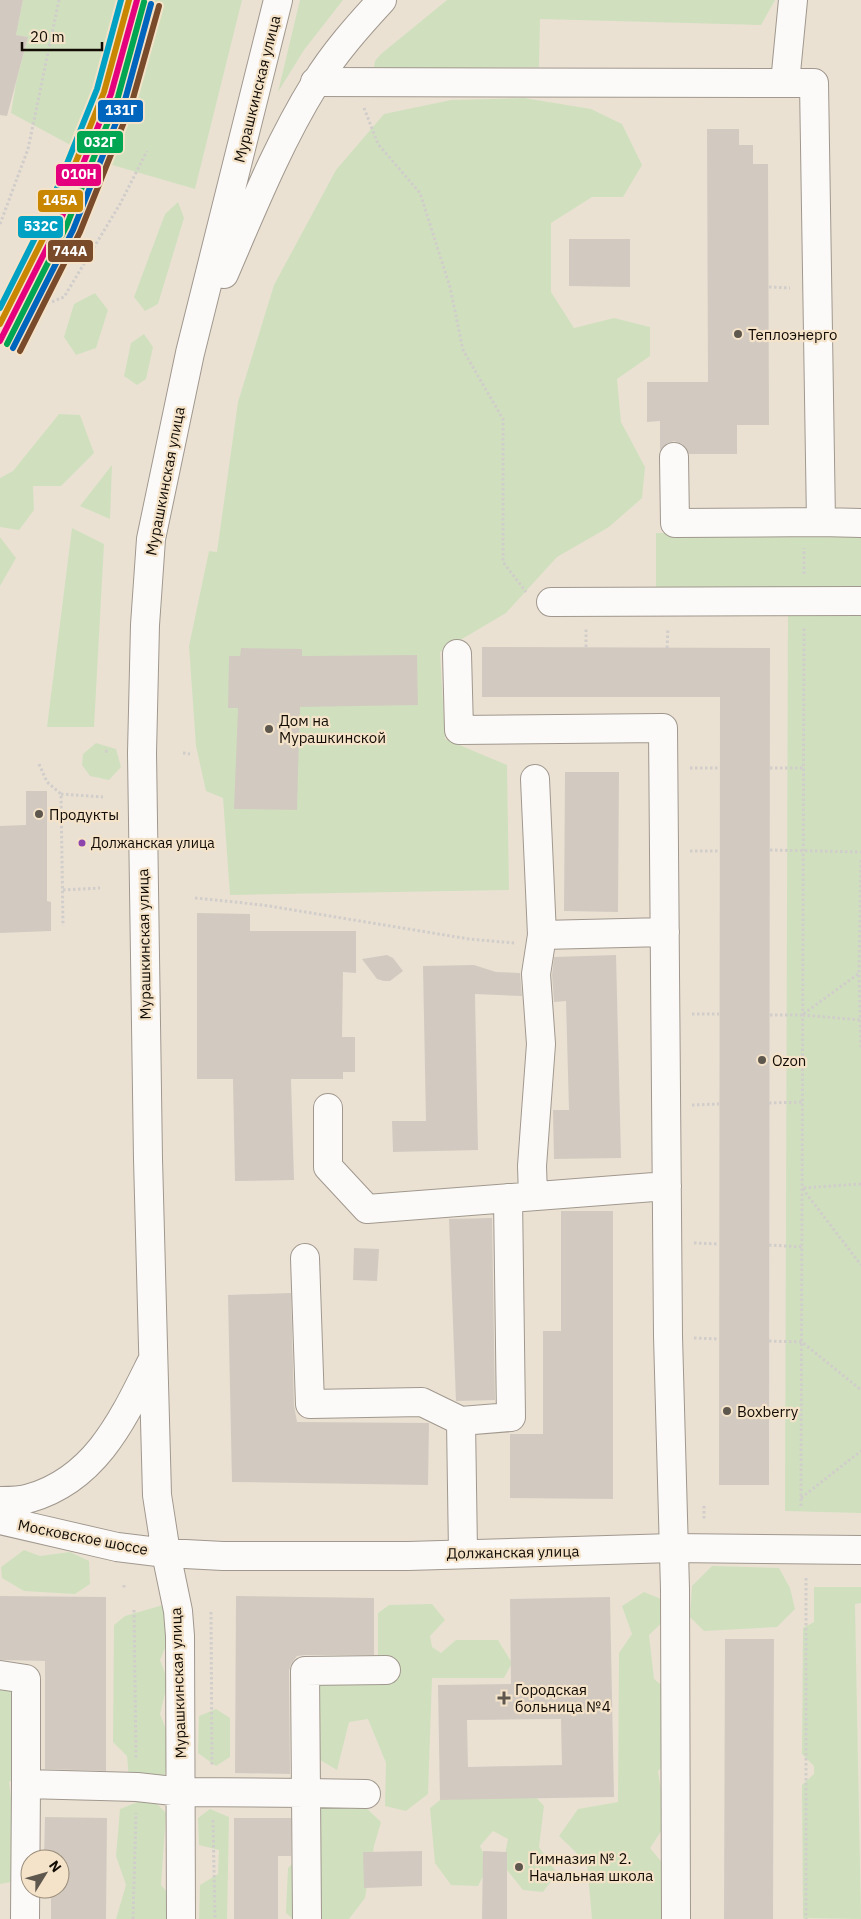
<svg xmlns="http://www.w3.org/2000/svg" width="861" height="1919" viewBox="0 0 861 1919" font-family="'IBM Plex Sans',sans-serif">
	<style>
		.green { fill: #d0e0be }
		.building { fill: #d2cac0; fill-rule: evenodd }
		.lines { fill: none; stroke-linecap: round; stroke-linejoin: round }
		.minor-casing { stroke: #a0988e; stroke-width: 30 }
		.major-casing { stroke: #a0988e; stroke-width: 30 }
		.path { stroke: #d0cdca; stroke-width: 3; stroke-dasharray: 2.5 2.5; stroke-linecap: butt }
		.minor { stroke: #fcfaf8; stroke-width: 28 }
		.major { stroke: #fcfaf8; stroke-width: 28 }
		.rail-1-casing { stroke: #f4e3c9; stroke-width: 10 }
		.rail-2-casing { stroke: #f4e3c9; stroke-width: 10 }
		.rail-3-casing { stroke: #f4e3c9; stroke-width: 10 }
		.rail-4-casing { stroke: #f4e3c9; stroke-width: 10 }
		.rail-5-casing { stroke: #f4e3c9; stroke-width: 10 }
		.rail-6-casing { stroke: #f4e3c9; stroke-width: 10 }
		.rail-1 { stroke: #e5007d; stroke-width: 6 }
		.rail-2 { stroke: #00a651; stroke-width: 6 }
		.rail-3 { stroke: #c98701; stroke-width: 6 }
		.rail-4 { stroke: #0065bd; stroke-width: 6 }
		.rail-5 { stroke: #01a1c4; stroke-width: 6 }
		.rail-6 { stroke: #7a4b2a; stroke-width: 6 }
		.poi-dot { fill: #5e574d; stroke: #f4e3c9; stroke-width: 2 }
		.bus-dot { fill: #8e44ad; stroke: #f4e3c9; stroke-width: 2 }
		.labels { text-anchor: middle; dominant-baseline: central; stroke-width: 4.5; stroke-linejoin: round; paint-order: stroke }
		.bus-label { font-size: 14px; fill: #120c05; stroke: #f4e3c9; text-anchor: start }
		.street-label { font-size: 15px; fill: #120c05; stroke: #f4e3c9 }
		.poi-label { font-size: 15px; fill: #120c05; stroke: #f4e3c9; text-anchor: start }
		.line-badge { stroke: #f4e3c9; stroke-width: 2 }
		.badge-label { font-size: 14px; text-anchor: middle; font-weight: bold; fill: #fff }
	</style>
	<rect width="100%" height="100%" fill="#eae1d3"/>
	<path class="green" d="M23,0h219l-47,189 -93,-27 -91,-49 5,-30 12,-46 -12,-2z
		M300,0h43l-39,50 -26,42z
		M447,0h328l-14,25 -221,-6 -1,48 -160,2 -5,-2 1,-6 6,-7z
		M524,98l67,11 31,15 20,41 -19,32h-31l-41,26v69l23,36 40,-10 36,9v29l-33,23 4,43 24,45 -3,31 -33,29 -52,30 -51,56 -66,39 5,87 62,26 2,125 -279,5 -7,-97 -17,-7 -10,-45 -7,-100 20,-95 8,1 21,-150 36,-117 62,-115 48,-56 67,-14z
		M178,202l6,16 -26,86 -13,7 -11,-14 31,-83z
		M95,293l13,17 -12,38 -20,7 -12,-18 10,-33z
		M144,334l9,13 -7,32 -9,6 -13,-9 7,-33z
		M59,414l21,1 14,38 -33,33h-28l1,24 -15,20 -19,-3v-49l13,-7z
		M112,465l-2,54 -30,-13z
		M72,528l32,16 -10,183h-47z
		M656,533l205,4v976l-76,-2 3,-916 -132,-1z
		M0,537l16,21 -16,28z
		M96,743l20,6 5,18 -12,13 -19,-4 -8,-11 1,-11z
		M24,1550l16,6 30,-4 19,9 1,23 -15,10 -51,-3 -22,-13 -1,-11z
		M712,1566l67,2 11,20 5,21 -18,18 -73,4 -14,-14 2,-31z
		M814,1587h47v16l-6,1 6,315 -58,-1 -1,-133 12,-11v-8l-12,-12 1,-126 11,-6z
		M644,1592l22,9 2,16 -19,18 5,44 27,22 -2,49 -21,21 8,53 -16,24 19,23 -3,48h-74l-5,-56 -28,-27 19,-27 40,-7 1,-149 13,-19 -10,-28z
		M432,1604l13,16 -15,16 2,11 9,6 15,-13h42l14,23 -8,15h-72l-4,116 -22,17 -21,-5 1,-43 -18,-44 -19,3 -12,48 -25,-15 2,-66 19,-22 45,-5v-49l11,-8z
		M163,1605l11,22 -14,33 8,21 -8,33 10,25 -5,35 -17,18 -19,-13 -2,-23 -14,-14 1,-117 11,-9z
		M0,1682l29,6 3,79 -23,15 11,86 -9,14 -11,2z
		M216,1709l14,9v39l-14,9 -18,-13 1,-37z
		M454,1789l76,2 14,15 -5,41 18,26 -14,19 -20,-2 -20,-25 5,-26 -15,-8 -13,15 9,19 -11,21 -27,-1 -16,-22 -5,-55z
		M150,1797l16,16 -5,72 13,15v19h-58l10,-34 -10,-29 4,-47z
		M315,1798l46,5 20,19 -7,24 -9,52 -16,21h-56l-7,-6 2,-45 14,-14z
		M210,1809l19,8 -2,102h-28l1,-34 18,-11 1,-24 -20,-5 -1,-27z"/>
	<path class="building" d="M0,0h23l-7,35 12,2 -21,79 -7,-1z
		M707,129h32v16h14v19h15l1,261h-32v29h-48l-7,-10 -8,-3 -8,3 -6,6v-29l-13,1v-40h61z
		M569,239h61v48l-61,-1z
		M482,647l288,1 -1,837h-50l1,-788h-238z
		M241,648l61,1v7l115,-1 1,50 -118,2 -3,103 -63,-1 4,-101h-10l1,-52h11z
		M565,772h54l-1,140 -54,-1z
		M26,791h21v110l4,1v29l-51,2v-107l26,-1z
		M197,913l53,1v17h106v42l-13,-1 -1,65h13v35h-12v7h-52l3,101 -59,1 -2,-102h-36z
		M387,955l6,3 10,13 -13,10h-6l-7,-2 -15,-20z
		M616,955l5,203 -67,1 -1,-49h16l-3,-109 -12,1 -2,-27 2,-18z
		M474,965l22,7 24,1 2,23 -47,-2 3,156 -85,2 -1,-31h34l-3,-155z
		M561,1211h52v288l-103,-1v-64h33v-103h18z
		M492,1218l3,182 -39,1 -7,-182z
		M354,1248l25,1 -2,32 -24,-1z
		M291,1293l3,112 3,17 132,1 -1,62 -196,-3 -4,-187z
		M0,1596l106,1v174l-61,-2v-108l-45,-1z
		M236,1596l138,2v57h-69l-8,1 -6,8 -2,7 1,103 -55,-1z
		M610,1597l4,200 -174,3 -2,-115 73,-1 -1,-85zM561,1719l1,46 -94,2 -1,-47z
		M725,1639h49l-1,280h-49z
		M45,1817l62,1 -1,101h-55v-30h9v-30l-16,-1z
		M234,1818h57v38h-13v63h-44z
		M422,1851v35l-58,2 -1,-36z
		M483,1851l24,1v67h-25z"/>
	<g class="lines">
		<g class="minor-casing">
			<path id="minor" d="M315,82l499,1 7,439 -146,1 -1,-66
				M785,83l8,-83
				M821,522l40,1
				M551,602l310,-1
				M457,654l2,76 204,-2 5,608 7,253 1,330
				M535,779l7,156 123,-3
				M328,1108v59l39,42 300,-23
				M533,1196l-1,-30 9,-122 -5,-70 6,-39
				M305,1258l5,146 112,-2 39,19
				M166,1553l12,58 2,25 1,283
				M463,1553l-2,-132 50,-4 -3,-219
				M0,1675l26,4v105
				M366,1794l-60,-1 -1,-122 81,-1
				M25,1919l1,-135 111,3 45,5 124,1 1,126"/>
		</g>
		<g class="major-casing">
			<path id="major" d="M224,274c28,-65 54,-130 91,-190 19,-31 43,-58 67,-84
				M0,1501c10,0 21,0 30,-3 66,-19 93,-79 121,-135
				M0,1520l117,27 49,6 57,3h185l265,-8 188,2
				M166,1553l-9,-58 -9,-336 -6,-406 3,-128 6,-86 39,-186 88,-353"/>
		</g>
		<path class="path" d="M364,108l14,36 42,49 30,94 13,63 40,69v143l23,30
			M0,224l28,-75 31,-149
			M769,287l21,1
			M0,316l14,1 50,-20 56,-93 27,-53
			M804,574v-26
			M586,647v-19
			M667,648l1,-20
			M105,751l5,1
			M183,753l7,1
			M39,764l8,18 14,12 2,132
			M690,768h29
			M770,768h33
			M61,794l42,3
			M770,850l91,2
			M690,851h29
			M861,860l-2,114 2,76
			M63,890l37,-2
			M195,898l68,7 206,34 45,4
			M858,974l-56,41 59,5
			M692,1014h27
			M770,1015h32
			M769,1103l33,-1
			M692,1105l27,-1
			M861,1184l-59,4 59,77
			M694,1243l25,1
			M769,1245l33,2
			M694,1338l25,1
			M769,1341l33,1 59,48
			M801,1498l60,-47
			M704,1506v15
			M801,1506l3,-878
			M806,1578v341
			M124,1585v5
			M134,1610l2,149
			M211,1612l1,154
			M213,1820l2,99
			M133,1919l3,-106"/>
		<use href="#minor" class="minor"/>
		<use href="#major" class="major"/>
		<g class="rail-1-casing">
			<path id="rail-1" d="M0,341l59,-117 52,-130 26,-94"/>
		</g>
		<g class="rail-2-casing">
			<path id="rail-2" d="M7,344l59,-117 52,-130 26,-95"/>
		</g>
		<g class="rail-3-casing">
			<path id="rail-3" d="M0,324l52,-103 52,-129 25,-92"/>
		</g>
		<g class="rail-4-casing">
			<path id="rail-4" d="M13,348l60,-118 52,-130 26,-96"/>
		</g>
		<g class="rail-5-casing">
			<path id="rail-5" d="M0,308l45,-90 52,-129 24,-89"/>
		</g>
		<g class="rail-6-casing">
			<path id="rail-6" d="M20,351l60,-119 52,-130 27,-96"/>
		</g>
		<use href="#rail-1" class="rail-1"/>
		<use href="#rail-2" class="rail-2"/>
		<use href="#rail-3" class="rail-3"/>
		<use href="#rail-4" class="rail-4"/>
		<use href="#rail-5" class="rail-5"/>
		<use href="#rail-6" class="rail-6"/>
	</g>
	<g class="poi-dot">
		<circle cx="738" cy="334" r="5"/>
		<circle cx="269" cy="729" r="5"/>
		<circle cx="39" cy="814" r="5"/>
		<circle cx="762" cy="1060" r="5"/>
		<circle cx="727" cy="1411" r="5"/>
		<path d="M501.5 1690.5h5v5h5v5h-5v5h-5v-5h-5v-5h5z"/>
		<circle cx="519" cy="1867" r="5"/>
	</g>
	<circle class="bus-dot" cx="82" cy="843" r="4.5"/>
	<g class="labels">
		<g class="bus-label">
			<text x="91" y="843">Должанская улица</text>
		</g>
		<g class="street-label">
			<text transform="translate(257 89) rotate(-76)">Мурашкинская улица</text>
			<text transform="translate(165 481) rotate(-79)">Мурашкинская улица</text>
			<text transform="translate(144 944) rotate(-91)">Мурашкинская улица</text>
			<text transform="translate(83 1537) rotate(11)">Московское шоссе</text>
			<text transform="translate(513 1552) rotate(-1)">Должанская улица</text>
			<text transform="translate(178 1683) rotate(-92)">Мурашкинская улица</text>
		</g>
		<g class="poi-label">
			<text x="748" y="334">Теплоэнерго</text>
			<text x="279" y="720">Дом на<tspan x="279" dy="17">Мурашкинской</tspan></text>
			<text x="49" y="814">Продукты</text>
			<text x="772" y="1060">Ozon</text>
			<text x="737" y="1411">Boxberry</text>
			<text x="515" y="1689">Городская<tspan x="515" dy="17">больница №4</tspan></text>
			<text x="529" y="1858">Гимназия № 2.<tspan x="529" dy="17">Начальная школа</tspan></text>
		</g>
	</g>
	<g class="line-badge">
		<rect x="97" y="99" width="47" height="24" rx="5" fill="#0065bd"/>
		<rect x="76" y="130" width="48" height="24" rx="5" fill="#00a651"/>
		<rect x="55" y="163" width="47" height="24" rx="5" fill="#e5007d"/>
		<rect x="37" y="189" width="47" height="24" rx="5" fill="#c98701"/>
		<rect x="17" y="215" width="47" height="24" rx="5" fill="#01a1c4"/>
		<rect x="47" y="239" width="47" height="24" rx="5" fill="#7a4b2a"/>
	</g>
	<g class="badge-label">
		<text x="121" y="115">131Г</text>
		<text x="100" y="147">032Г</text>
		<text x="79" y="179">010Н</text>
		<text x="60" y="205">145А</text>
		<text x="41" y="231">532С</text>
		<text x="70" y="256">744А</text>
	</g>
	<g transform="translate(45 1874) rotate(53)"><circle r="24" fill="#f4e3c9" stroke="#9a8d7b"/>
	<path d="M0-4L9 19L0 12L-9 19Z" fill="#5e574d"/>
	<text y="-8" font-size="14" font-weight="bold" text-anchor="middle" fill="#120c05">N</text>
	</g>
	<path d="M22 42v8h80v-8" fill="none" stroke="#120c05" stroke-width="2.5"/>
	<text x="30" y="42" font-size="15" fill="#120c05" stroke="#f4e3c9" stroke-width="4" paint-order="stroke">20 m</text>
</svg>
